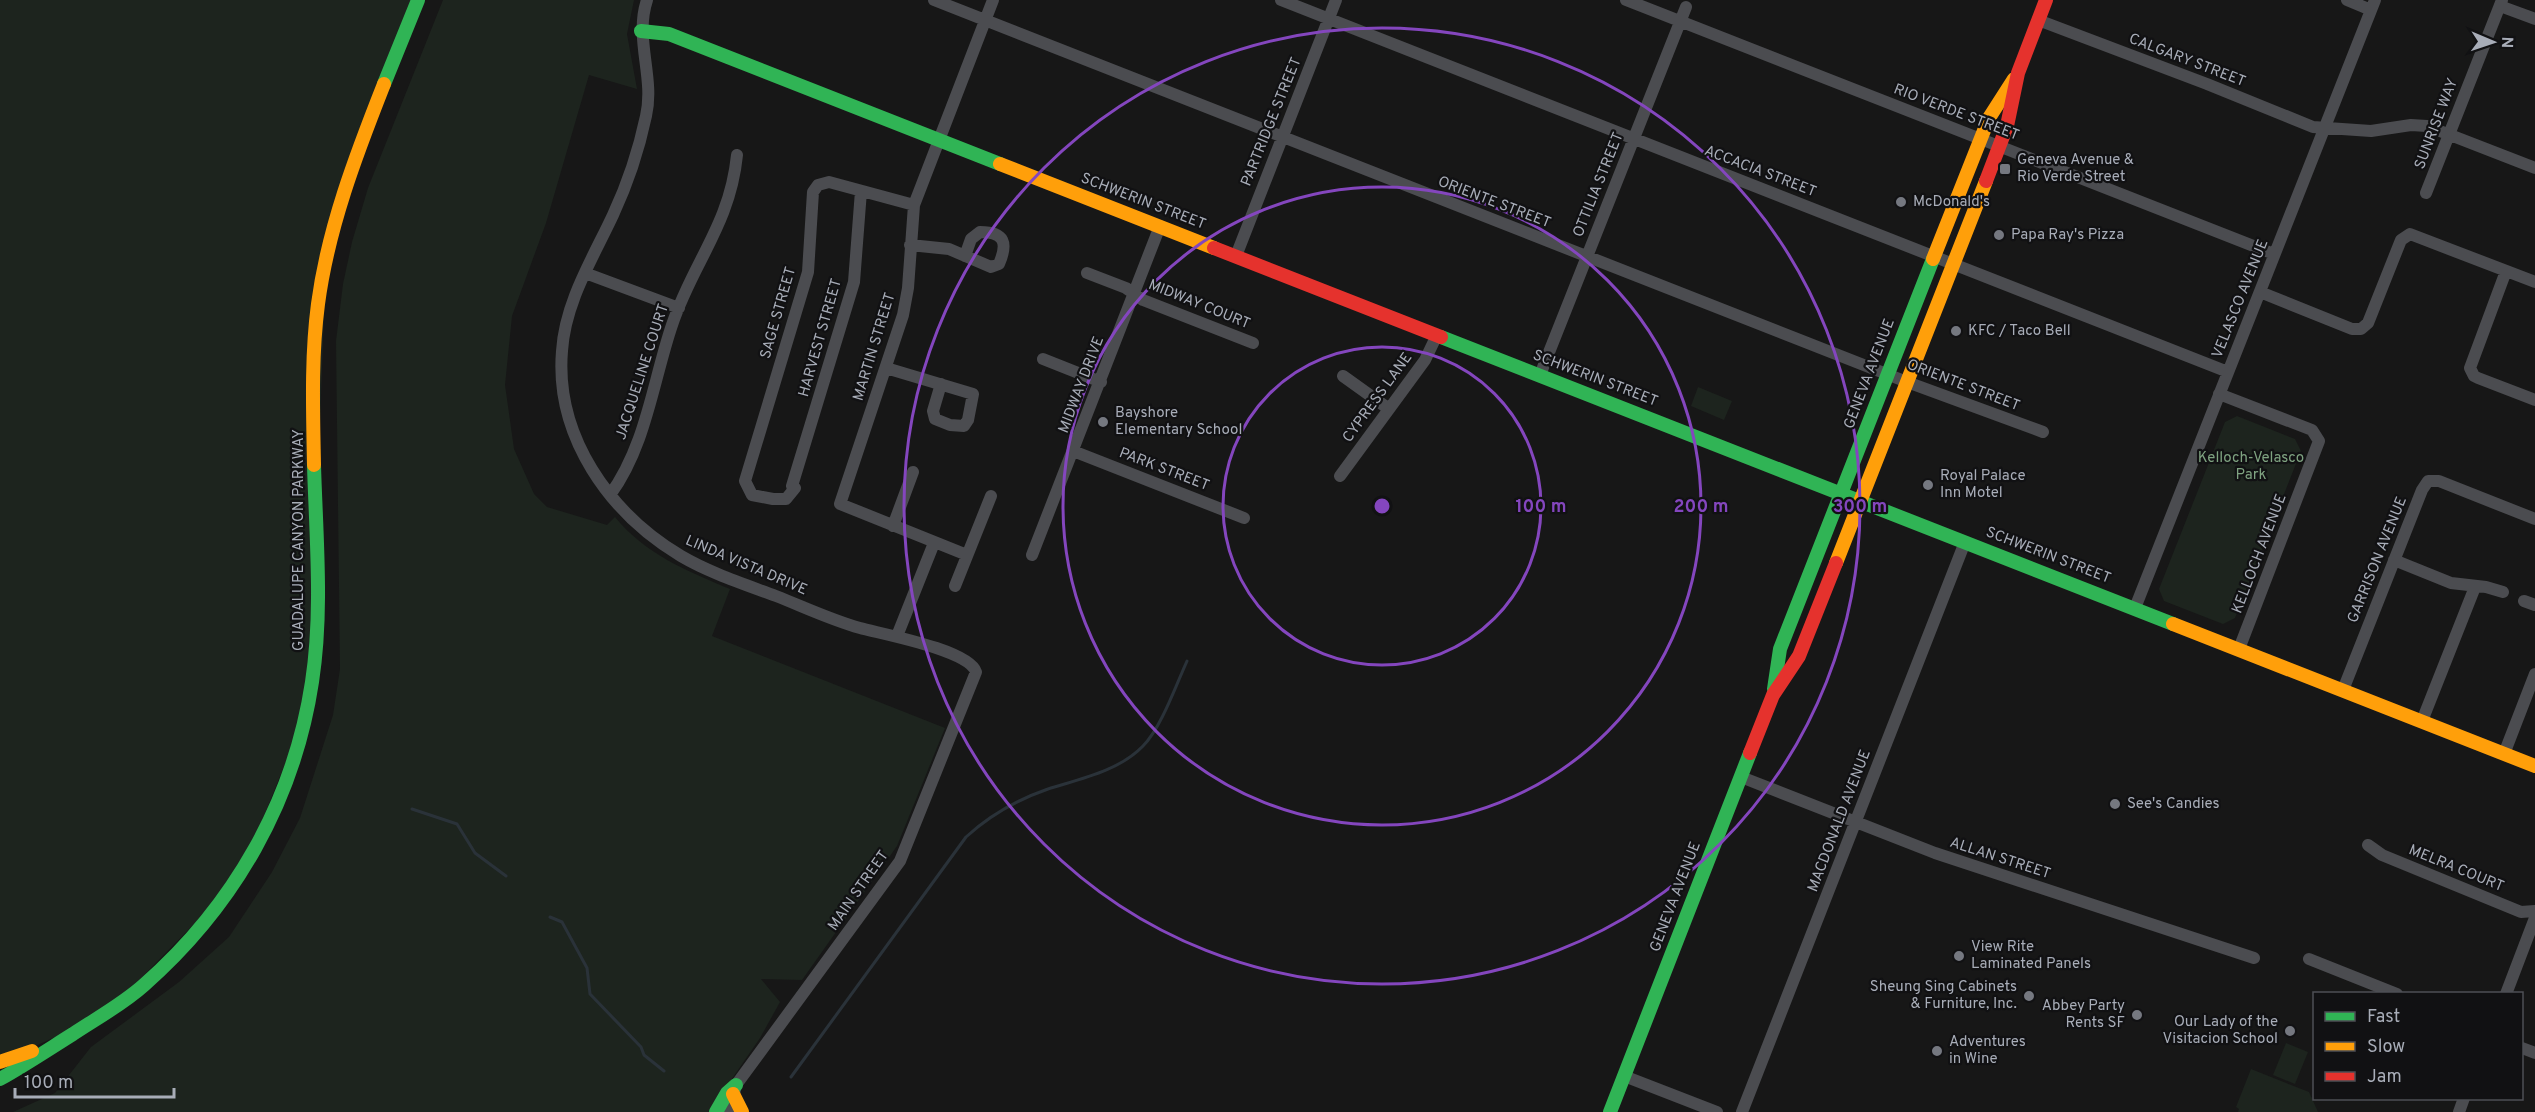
<svg xmlns="http://www.w3.org/2000/svg" width="2535" height="1112" viewBox="0 0 2535 1112" font-family="Overpass,sans-serif">
	<style>
		.green { fill: #1d241e }
		.lines { fill: none; stroke-linecap: round; stroke-linejoin: round }
		.stream { stroke: #2a3239; stroke-width: 3 }
		.street { stroke: #4b4c50; stroke-width: 12 }
		.fast { stroke: #30b455; stroke-width: 14 }
		.slow { stroke: #ff9f0a; stroke-width: 14 }
		.jam { stroke: #e5322d; stroke-width: 14 }
		.ring { fill: none; stroke: #8446be; stroke-width: 3 }
		.poi-dot { fill: #757880; stroke: #111113; stroke-width: 2 }
		.labels { text-anchor: middle; dominant-baseline: central; stroke-width: 4.5; stroke-linejoin: round; paint-order: stroke }
		.street-label { font-size: 15px; fill: #a8adb8; stroke: #111113 }
		.poi-label { font-size: 15px; fill: #a8adb8; stroke: #111113; text-anchor: start }
		.park-label { font-size: 15px; fill: #7fa381; stroke: #111113 }
		.centre { fill: #8446be; stroke: #111113; stroke-width: 3 }
		.ring-label { font-size: 18px; text-anchor: middle; font-weight: bold; fill: #8446be; stroke: #111113; stroke-width: 4.5; stroke-linejoin: round; paint-order: stroke }
	</style>
	<rect width="100%" height="100%" fill="#171717"/>
	<path class="green" d="M0,0h418l-92,257 -16,445 -71,176 -133,136 -106,48z
		M443,0h191l-7,34 10,55 -48,-14 -43,148 -34,93 -7,69 9,64 20,45 13,13 60,18 8,-8c30,37 72,54 115,72l-18,47 233,92 -48,118 -95,134 -41,-1 19,23 -20,36 -51,74h-696l42,-19 36,-46 88,-65 50,-45 43,-65 28,-54 33,-103 7,-46 -4,-328 7,-57 9,-42 16,-54z
		M1698,387l34,14 -8,19 -33,-14z
		M2237,416l58,23 6,12 -66,167 -12,6 -59,-23 -5,-12 66,-167z
		M2286,1043l22,9 -13,32 -22,-9z
		M2251,1069l58,23 9,20h-80l1,-3 -3,-2z"/>
	<g class="lines">
		<path class="stream" d="M412,809l45,15 18,29 31,23
			M550,917l12,5 25,46 3,26 51,53 3,8 20,16
			M791,1077l175,-240c23,-21 53,-38 82,-48 32,-10 71,-18 95,-43 18,-18 33,-61 44,-85"/>
		<path class="street" d="M647,0c-13,39 8,77 -1,116 -7,33 -19,69 -33,99 -20,43 -48,87 -51,136 -7,85 47,162 119,205 29,17 63,28 95,40 28,11 55,24 84,32 22,6 109,22 116,44l-76,189 -164,224 -6,27
			M934,0l973,382 136,50
			M1281,0l947,372
			M1626,0l648,254
			M2347,0l24,10
			M2500,6l35,13
			M2038,20l169,64 106,43 58,4 40,-6 16,1 108,42
			M861,191l-7,91 -59,194 -3,10 3,2 -9,11h-13l-21,-4 -7,-14 63,-209 5,-80 5,-7 11,-3 85,23
			M2426,193l76,-193
			M910,245l39,4 42,18 8,-3c9,-21 6,-32 -19,-32l-9,7 -6,17
			M1236,256l100,-256
			M2506,271l-36,97 4,8 4,2 57,22
			M585,273l94,35
			M1087,273l39,15 17,12 110,43
			M2260,292l92,37h9l7,-6 33,-83 9,-6 125,48
			M1043,359l58,23
			M886,368l87,26 -5,26 -4,6 -14,-1 -15,-6 -2,-8 8,-27
			M1540,375l146,-368
			M1343,376l46,33
			M2219,394l93,36 7,11 -80,208
			M1073,451l171,67
			M1340,476l85,-116 12,-25
			M610,495c36,-49 43,-114 62,-170 21,-63 58,-100 65,-170
			M893,526l20,-54
			M967,555l-127,-51 63,-189 5,-27 6,-83 79,-205
			M1032,555l128,-329
			M2394,560l57,23 35,4 17,5
			M955,586l36,-90
			M2524,601l11,4
			M2135,608l240,-608
			M897,636l37,-93
			M2343,690l79,-200 6,-9h11l96,38
			M2422,721l53,-134
			M2504,754l31,-80
			M1741,777l194,76 319,105
			M2368,845l14,10 139,57 14,-1
			M2309,959l88,35
			M2506,994l29,-76
			M2522,1048l13,5
			M1624,1076l93,36
			M1742,1112l223,-570
			M2459,1112l5,-14"/>
		<path class="fast" d="M641,31l28,3 331,130
			M384,84l34,-84
			M1441,337l732,287
			M1774,689l6,-40 153,-390
			M0,1079c25,-14 49,-30 73,-45 24,-16 50,-30 71,-49 90,-79 150,-184 168,-303 11,-71 4,-146 2,-217
			M716,1112l11,-19 9,-8
			M1610,1112l140,-359"/>
		<path class="slow" d="M1000,164l214,84
			M1933,259l56,-141 25,-39
			M314,465c-1,-54 -3,-108 4,-161 10,-76 38,-149 66,-220
			M1836,563l150,-382
			M2173,624l362,142
			M0,1062l32,-11
			M733,1094l9,18"/>
		<path class="jam" d="M1986,181l21,-55 11,-53 28,-73
			M1214,248l227,89
			M1750,753l23,-58 26,-39 37,-93"/>
	</g>
	<g class="ring">
		<circle cx="1382" cy="506" r="159"/>
		<circle cx="1382" cy="506" r="319"/>
		<circle cx="1382" cy="506" r="478"/>
	</g>
	<g class="poi-dot">
		<rect x="1999" y="163" width="12" height="12" rx="3"/>
		<circle cx="1901" cy="202" r="6"/>
		<circle cx="1999" cy="235" r="6"/>
		<circle cx="1956" cy="331" r="6"/>
		<circle cx="1103" cy="422" r="6"/>
		<circle cx="1928" cy="485" r="6"/>
		<circle cx="2115" cy="804" r="6"/>
		<circle cx="1959" cy="956" r="6"/>
		<circle cx="2029" cy="996" r="6"/>
		<circle cx="2137" cy="1015" r="6"/>
		<circle cx="2290" cy="1031" r="6"/>
		<circle cx="1937" cy="1051" r="6"/>
	</g>
	<g class="labels">
		<g class="street-label">
			<text transform="translate(2187 61) rotate(21)">CALGARY STREET</text>
			<text transform="translate(1956 113) rotate(21)">RIO VERDE STREET</text>
			<text transform="translate(1272 122) rotate(-68)">PARTRIDGE STREET</text>
			<text transform="translate(2437 124) rotate(-69)">SUNRISE WAY</text>
			<text transform="translate(1760 172) rotate(21)">ACCACIA STREET</text>
			<text transform="translate(1599 185) rotate(-68)">OTTILIA STREET</text>
			<text transform="translate(1143 202) rotate(21)">SCHWERIN STREET</text>
			<text transform="translate(1494 203) rotate(21)">ORIENTE STREET</text>
			<text transform="translate(2241 299) rotate(-68)">VELASCO AVENUE</text>
			<text transform="translate(1199 305) rotate(22)">MIDWAY COURT</text>
			<text transform="translate(779 313) rotate(-74)">SAGE STREET</text>
			<text transform="translate(821 338) rotate(-74)">HARVEST STREET</text>
			<text transform="translate(875 347) rotate(-73)">MARTIN STREET</text>
			<text transform="translate(643 372) rotate(-72)">JACQUELINE COURT</text>
			<text transform="translate(1870 374) rotate(-69)">GENEVA AVENUE</text>
			<text transform="translate(1595 379) rotate(21)">SCHWERIN STREET</text>
			<text transform="translate(1082 385) rotate(-69)">MIDWAY DRIVE</text>
			<text transform="translate(1963 386) rotate(21)">ORIENTE STREET</text>
			<text transform="translate(1378 398) rotate(-54)">CYPRESS LANE</text>
			<text transform="translate(1164 470) rotate(21)">PARK STREET</text>
			<text transform="translate(299 540) rotate(-90)">GUADALUPE CANYON PARKWAY</text>
			<text transform="translate(2260 554) rotate(-69)">KELLOCH AVENUE</text>
			<text transform="translate(2048 556) rotate(21)">SCHWERIN STREET</text>
			<text transform="translate(2378 560) rotate(-68)">GARRISON AVENUE</text>
			<text transform="translate(746 566) rotate(23)">LINDA VISTA DRIVE</text>
			<text transform="translate(1840 821) rotate(-69)">MACDONALD AVENUE</text>
			<text transform="translate(2000 859) rotate(18)">ALLAN STREET</text>
			<text transform="translate(2456 869) rotate(22)">MELRA COURT</text>
			<text transform="translate(859 891) rotate(-55)">MAIN STREET</text>
			<text transform="translate(1676 897) rotate(-69)">GENEVA AVENUE</text>
		</g>
		<g class="poi-label">
			<text x="2017" y="160">Geneva Avenue &amp;<tspan x="2017" dy="17">Rio Verde Street</tspan></text>
			<text x="1913" y="202">McDonald's</text>
			<text x="2011" y="235">Papa Ray's Pizza</text>
			<text x="1968" y="331">KFC / Taco Bell</text>
			<text x="1115" y="413">Bayshore<tspan x="1115" dy="17">Elementary School</tspan></text>
			<text x="1940" y="476">Royal Palace<tspan x="1940" dy="17">Inn Motel</tspan></text>
			<text x="2127" y="804">See's Candies</text>
			<text x="1971" y="947">View Rite<tspan x="1971" dy="17">Laminated Panels</tspan></text>
			<text x="2017" y="987" text-anchor="end">Sheung Sing Cabinets<tspan x="2017" dy="17">&amp; Furniture, Inc.</tspan></text>
			<text x="2125" y="1006" text-anchor="end">Abbey Party<tspan x="2125" dy="17">Rents SF</tspan></text>
			<text x="2278" y="1022" text-anchor="end">Our Lady of the<tspan x="2278" dy="17">Visitacion School</tspan></text>
			<text x="1949" y="1042">Adventures<tspan x="1949" dy="17">in Wine</tspan></text>
		</g>
		<g class="park-label">
			<text x="2251" y="458">Kelloch-Velasco<tspan x="2251" dy="17">Park</tspan></text>
		</g>
	</g>
	<circle cx="1382" cy="506" r="9" class="centre"/>
	<g class="ring-label">
		<text x="1541" y="512">100 m</text>
		<text x="1701" y="512">200 m</text>
		<text x="1860" y="512">300 m</text>
	</g>
	<rect x="2313" y="992" width="210" height="108" fill="#111113" stroke="#4d4f55" stroke-width="1.5"/>
	<rect x="2325" y="1012" width="30" height="9" fill="#30b455" stroke="#4d4f55" stroke-width="1.5"/>
	<text x="2367" y="1022" font-size="18" fill="#a8adb8">Fast</text>
	<rect x="2325" y="1042" width="30" height="9" fill="#ff9f0a" stroke="#4d4f55" stroke-width="1.5"/>
	<text x="2367" y="1052" font-size="18" fill="#a8adb8">Slow</text>
	<rect x="2325" y="1072" width="30" height="9" fill="#e5322d" stroke="#4d4f55" stroke-width="1.5"/>
	<text x="2367" y="1082" font-size="18" fill="#a8adb8">Jam</text>
	<g transform="translate(2493 42) rotate(92)" stroke="#111113" stroke-width="4.5" paint-order="stroke">
	<path d="M0-4.5L10 22L0 15L-10 22Z" fill="#a8adb8"/>
	<text y="-9" font-size="16" font-weight="bold" text-anchor="middle" fill="#a8adb8">N</text>
	</g>
	<path d="M15 1088v9h159v-9" fill="none" stroke="#a8adb8" stroke-width="3"/>
	<text x="24" y="1088" font-size="18" fill="#a8adb8" stroke="#111113" stroke-width="4.5" paint-order="stroke">100 m</text>
</svg>
